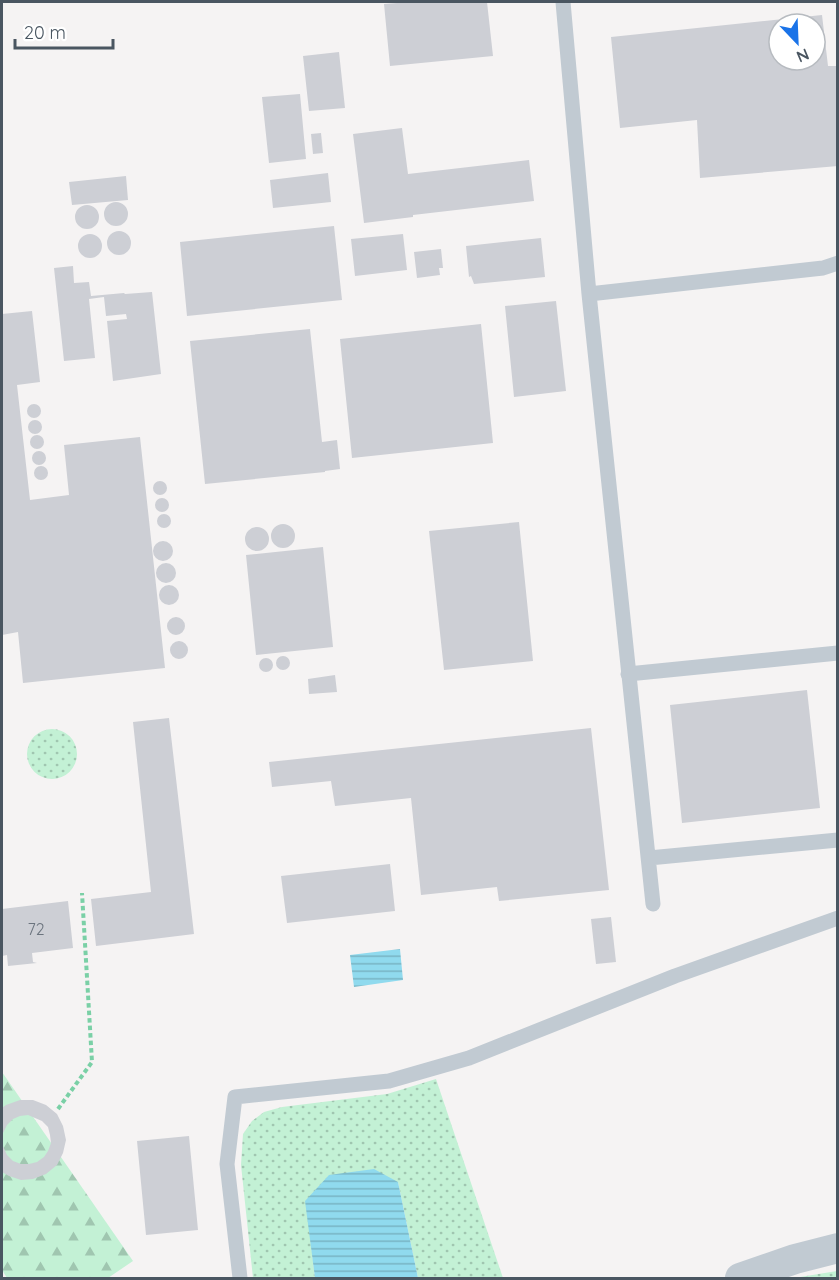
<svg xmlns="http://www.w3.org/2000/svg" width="839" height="1280" viewBox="0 0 839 1280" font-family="Quicksand,sans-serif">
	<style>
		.grass { fill: url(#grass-dots) }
		.forest { fill: url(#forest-firs) }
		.water { fill: url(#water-rules) }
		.building { fill: #cdcfd5; fill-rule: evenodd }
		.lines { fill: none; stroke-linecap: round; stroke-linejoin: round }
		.path { stroke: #7ad0a6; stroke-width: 4; stroke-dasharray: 4.5 3; stroke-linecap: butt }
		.lane { stroke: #c1cad2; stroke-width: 15 }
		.street { stroke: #c1cad2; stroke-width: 30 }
		.labels { text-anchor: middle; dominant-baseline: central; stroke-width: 6; stroke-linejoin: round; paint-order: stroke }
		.number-label { font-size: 16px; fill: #6b747e }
	</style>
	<defs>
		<pattern id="grass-dots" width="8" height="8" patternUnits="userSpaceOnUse" patternTransform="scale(1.5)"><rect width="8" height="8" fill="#c3f1d5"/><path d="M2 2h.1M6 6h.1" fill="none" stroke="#a0c6b0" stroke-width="1.8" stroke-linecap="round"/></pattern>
		<pattern id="forest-firs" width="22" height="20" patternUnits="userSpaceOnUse" patternTransform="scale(1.5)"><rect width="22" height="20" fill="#c3f1d5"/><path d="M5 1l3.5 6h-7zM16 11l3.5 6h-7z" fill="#a0c6b0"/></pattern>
		<pattern id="water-rules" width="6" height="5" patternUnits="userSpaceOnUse" patternTransform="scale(1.5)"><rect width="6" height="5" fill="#90daee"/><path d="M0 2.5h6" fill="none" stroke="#78b4c4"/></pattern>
	</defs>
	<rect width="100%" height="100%" fill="#f5f3f3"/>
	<path class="grass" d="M27 754a25 25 0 1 1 50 0a25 25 0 1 1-50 0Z
		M436,1079l67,199h-85l-20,-96 -92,19 9,77h-62l-12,-113 2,-31 9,-13 12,-9 18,-5 105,-13z
		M837,1271v7h-41l4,-1z"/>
	<path class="forest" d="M2,1072l131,189 -25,17h-101l-5,-8z"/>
	<path class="water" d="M400,949l3,31 -49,7 -4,-32z
		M374,1169l24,13 20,96h-103l-10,-77 24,-26z"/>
	<path class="building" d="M410,2h77l6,54 -103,10 -6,-62z
		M822,15l6,51h10v100l-138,12 -3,-58 -77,8 -9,-91zM779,24h36v36h-36z
		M339,52l6,56 -36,3 -6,-55z
		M300,94l6,65 -37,4 -7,-66z
		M402,128l6,46 121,-14 5,41 -121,14v2l-49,6 -11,-89z
		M321,133l2,20 -10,1 -2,-20z
		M328,173l3,29 -58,6 -3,-28z
		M126,176l2,24 -56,5 -3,-23z
		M104 214a12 12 0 1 1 24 0a12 12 0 1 1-24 0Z
		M75 217a12 12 0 1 1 24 0a12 12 0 1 1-24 0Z
		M334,226l8,74 -155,16 -7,-74z
		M107 243a12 12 0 1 1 24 0a12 12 0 1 1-24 0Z
		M403,234l4,36 -52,6 -4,-37z
		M78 246a12 12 0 1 1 24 0a12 12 0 1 1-24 0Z
		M541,238l4,39 -71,7 -3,-8 -2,1 -3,-31z
		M441,249l2,19h-4l1,7 -23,3 -3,-26z
		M73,266l1,17 15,-1 2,14 33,-3 1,1 27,-2 9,82 -48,7 -6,-60 20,-2 -1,-5 -20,2 -2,-19 -15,2 6,59 -31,3 -10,-93z
		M556,301l10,90 -52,6 -9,-91z
		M32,311l8,71 -23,3 13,115 39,-5 -5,-50 76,-8 25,231 -142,15 -5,-51 -16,3v-321z
		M481,324l12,119 -141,15 -12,-119z
		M310,329l12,113 15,-2 3,29 -15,2v1l-120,12 -15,-143z
		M27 411a7 7 0 1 1 14 0a7 7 0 1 1-14 0Z
		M28 427a7 7 0 1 1 14 0a7 7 0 1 1-14 0Z
		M30 442a7 7 0 1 1 14 0a7 7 0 1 1-14 0Z
		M32 458a7 7 0 1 1 14 0a7 7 0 1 1-14 0Z
		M34 473a7 7 0 1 1 14 0a7 7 0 1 1-14 0Z
		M153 488a7 7 0 1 1 14 0a7 7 0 1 1-14 0Z
		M155 505a7 7 0 1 1 14 0a7 7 0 1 1-14 0Z
		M157 521a7 7 0 1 1 14 0a7 7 0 1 1-14 0Z
		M519,522l14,139 -89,9 -15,-139z
		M271 536a12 12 0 1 1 24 0a12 12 0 1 1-24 0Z
		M245 539a12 12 0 1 1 24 0a12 12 0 1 1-24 0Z
		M153 551a10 10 0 1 1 20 0a10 10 0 1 1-20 0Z
		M323,547l10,100 -77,8 -10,-100z
		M156 573a10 10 0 1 1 20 0a10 10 0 1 1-20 0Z
		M159 595a10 10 0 1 1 20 0a10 10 0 1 1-20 0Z
		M167 626a9 9 0 1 1 18 0a9 9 0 1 1-18 0Z
		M170 650a9 9 0 1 1 18 0a9 9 0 1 1-18 0Z
		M276 663a7 7 0 1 1 14 0a7 7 0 1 1-14 0Z
		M259 665a7 7 0 1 1 14 0a7 7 0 1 1-14 0Z
		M335,675l2,17 -28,2 -1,-15z
		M807,690l13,118 -138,15 -12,-118z
		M169,718l25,216 -98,12 -5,-47 60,-7 -18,-170z
		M591,728l18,162 -110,11 -2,-14 -76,8 -10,-97 -76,8 -4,-25 -59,6 -3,-25z
		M390,864l5,47 -108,12 -6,-47z
		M68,901l5,47 -41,5 1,9 4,1 -29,3 -1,-11 -5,1v-47z
		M611,917l5,45 -20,2 -5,-45z
		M20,1100h13l13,5 11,9 6,12 3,14 -3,13 -6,12 -11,9 -13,5 -12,1 -12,-4 -7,-4v-28l5,11 6,6 8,3h8l8,-2 7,-5 4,-6 3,-8 -1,-8 -2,-8 -6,-6 -14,-6 -8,1 -7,3 -6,6 -5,10v-27l4,-3z
		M189,1136l9,94 -52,5 -9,-94z"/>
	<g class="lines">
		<path class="path" d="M58,1109l34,-47 -10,-169"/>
		<path class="lane" d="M563,2l26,292 64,610
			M589,294l234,-26 15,-5
			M628,674l210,-21
			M649,858l189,-18
			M240,1278l-13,-114 8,-67 154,-16 80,-23 206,-82 163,-58"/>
		<path class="street" d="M740,1278l55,-19 43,-11"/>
	</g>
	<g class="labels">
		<g class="number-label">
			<text x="36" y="929">72</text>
		</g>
	</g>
	<rect width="839" height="1280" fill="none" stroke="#4a5661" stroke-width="6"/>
	<g transform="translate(797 42) rotate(157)"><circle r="28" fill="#ffffff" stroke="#b7bbc0" stroke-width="1.5"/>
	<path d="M0-4.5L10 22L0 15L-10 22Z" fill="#1a73e8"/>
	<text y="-9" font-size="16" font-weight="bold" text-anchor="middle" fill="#4a5661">N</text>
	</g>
	<path d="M15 39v9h98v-9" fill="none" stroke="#4a5661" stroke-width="3"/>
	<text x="24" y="39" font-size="18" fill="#4a5661" stroke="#ffffff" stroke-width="4.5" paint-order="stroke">20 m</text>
</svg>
